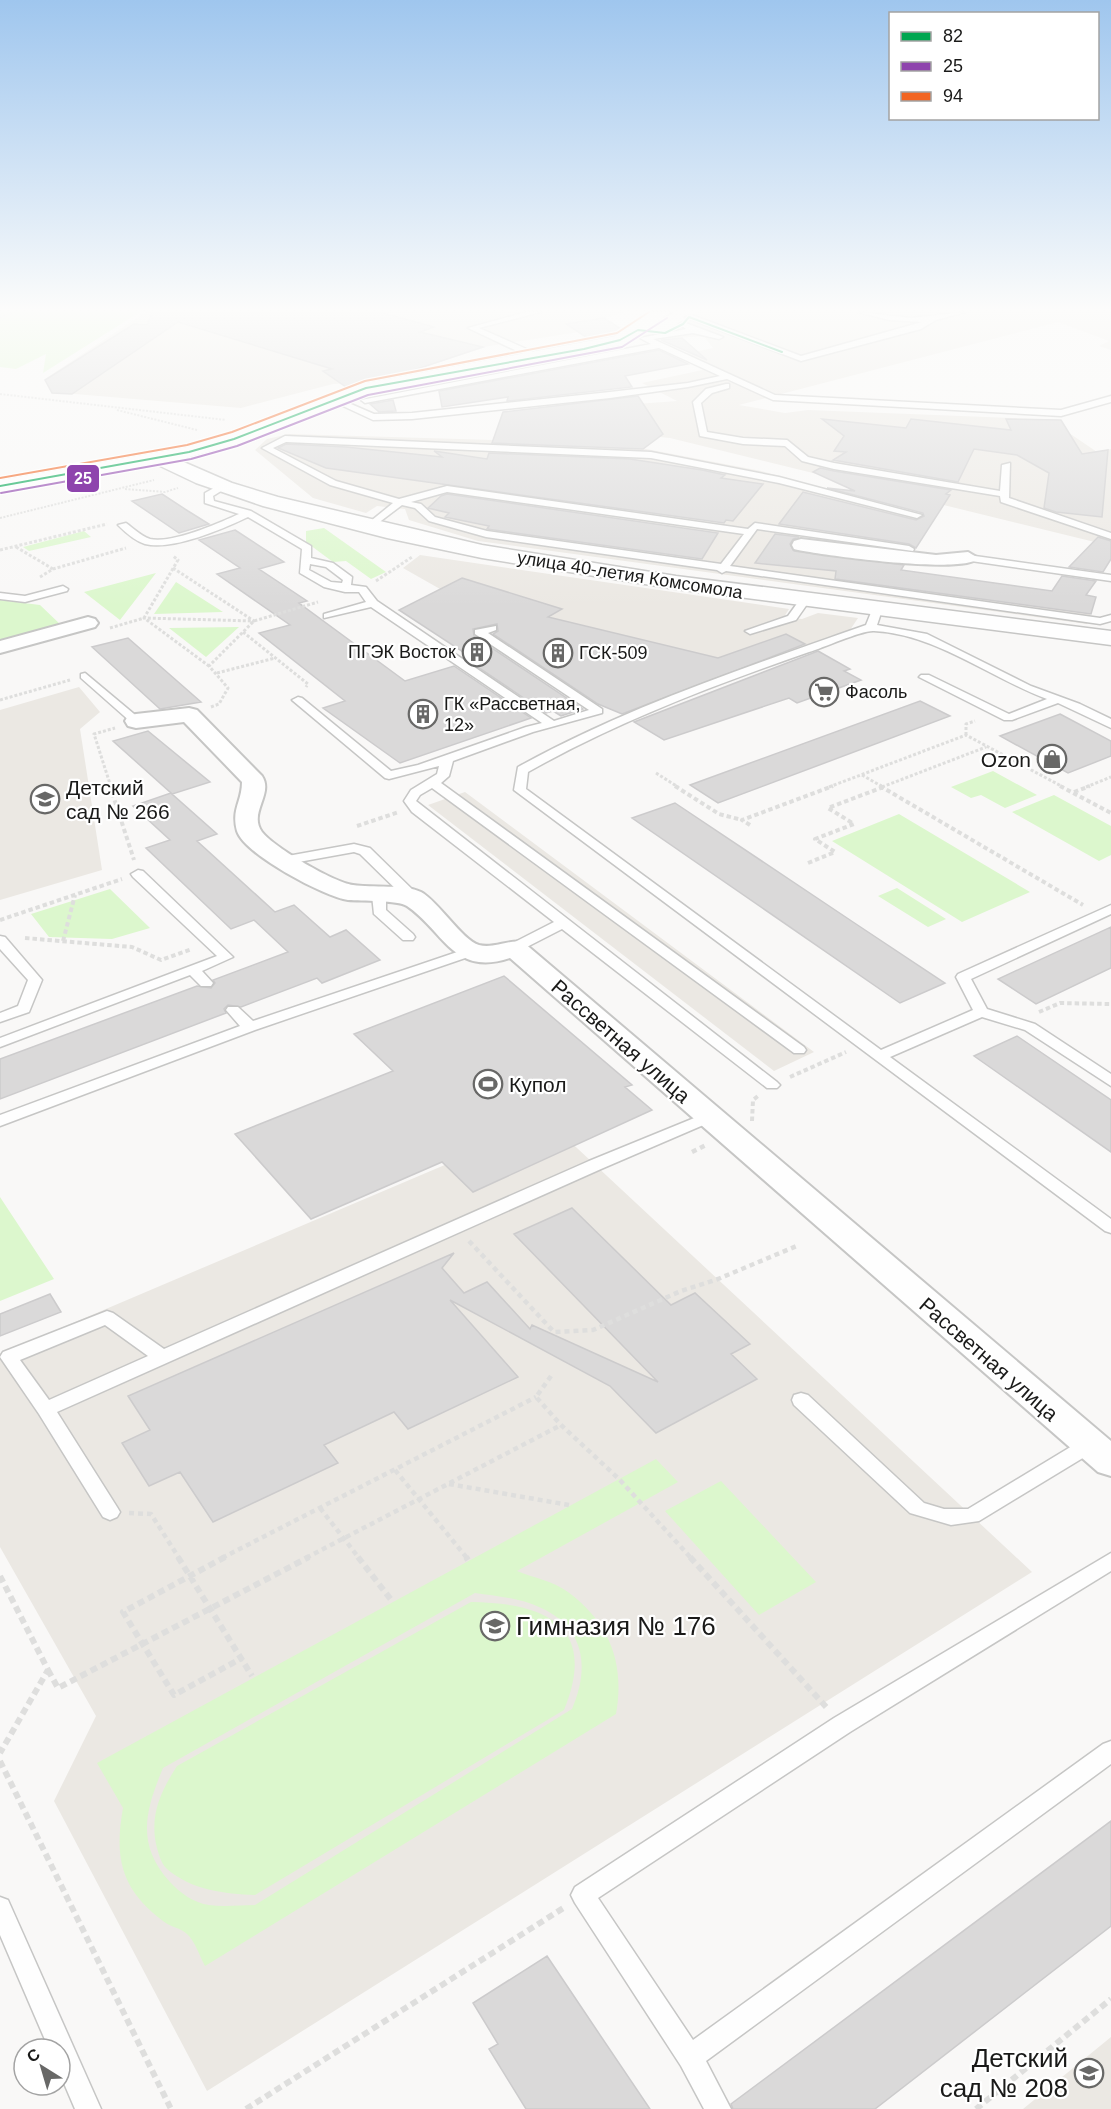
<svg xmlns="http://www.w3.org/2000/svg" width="1111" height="2109" viewBox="0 0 1111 2109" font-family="Helvetica,sans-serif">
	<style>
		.built { fill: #ebe8e3 }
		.green { fill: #dcf7cd; fill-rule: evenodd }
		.building { fill: #dad9d9; stroke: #cccbcc; stroke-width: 1.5 }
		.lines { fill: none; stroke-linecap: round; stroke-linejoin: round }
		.lane-casing { stroke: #c6c6c5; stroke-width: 3 }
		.street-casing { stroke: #c6c6c5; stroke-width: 4 }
		.secondary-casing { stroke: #c6c6c5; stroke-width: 3 }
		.path-far4 { stroke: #dededd; stroke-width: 2; stroke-dasharray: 2 1.5; stroke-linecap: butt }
		.path-far3 { stroke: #dededd; stroke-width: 3; stroke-dasharray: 3 2; stroke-linecap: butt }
		.path-far2 { stroke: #dededd; stroke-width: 4; stroke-dasharray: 4.5 3; stroke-linecap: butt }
		.path-far1 { stroke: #dededd; stroke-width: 4.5; stroke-dasharray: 5 4; stroke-linecap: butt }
		.path { stroke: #dededd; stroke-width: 6; stroke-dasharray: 7 4.5; stroke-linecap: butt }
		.lane { fill: #fefefe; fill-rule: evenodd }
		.street { fill: #fefefe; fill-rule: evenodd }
		.secondary { fill: #fefefe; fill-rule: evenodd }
		.bus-1-casing { stroke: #fff; stroke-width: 4.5 }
		.bus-2-casing { stroke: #fff; stroke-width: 4.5 }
		.bus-3-casing { stroke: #fff; stroke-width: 4.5 }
		.bus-1 { stroke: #00a651; stroke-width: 2 }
		.bus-2 { stroke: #8e44ad; stroke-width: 2 }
		.bus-3 { stroke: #f26522; stroke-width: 2 }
		.labels { text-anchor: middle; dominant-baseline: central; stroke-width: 4.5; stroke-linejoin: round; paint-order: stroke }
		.far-street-label { font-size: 18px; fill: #1a1a19; stroke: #fff }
		.far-poi-label { font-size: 18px; fill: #1a1a19; stroke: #fff; text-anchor: start }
		.poi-label { font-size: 21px; fill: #1a1a19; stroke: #fff; text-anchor: start }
		.street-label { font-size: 21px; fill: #1a1a19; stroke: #fff }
		.near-poi-label { font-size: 26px; fill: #1a1a19; stroke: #fff; text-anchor: start }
		.line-badge { stroke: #fff; stroke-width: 2 }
		.badge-label { font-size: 16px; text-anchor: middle; font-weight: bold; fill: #fff }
	</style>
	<rect width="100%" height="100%" fill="#f9f8f7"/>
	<path class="built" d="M146,312h480l-21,6 13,8 -135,21 -46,16 -85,20 -19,1 -92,24 -190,-16 -6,-13z
		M696,312h415v38l-12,-4 10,-5 -51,-19 -319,83 46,8 23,-3 253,10 8,13 28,19 14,-3v97l-441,-108 -73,-7 -100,-2 5,-15 175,-13 -35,-18 65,-14 -26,-14 32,-7 -9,-12 -42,3 5,-9z
		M289,434l238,7 114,7 120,23 173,47 -23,36 -124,-19 -9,18 318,44 -9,27 -609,-83 -69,-21 -4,-11 -28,-3 -11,7 -53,-15 -58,-48 12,-11z
		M420,555l369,54 -5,8 18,2 16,-6 40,5 -8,12 -132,47 -278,-88 -37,-21z
		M79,687l21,25 -20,17 22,141 -102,30v-190z
		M465,792l349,260 -40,19 -346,-266z
		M548,1121l484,451 -825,519 -153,-290 42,-85 -96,-169v-193z
		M1111,2037v72h-88z"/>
	<path class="green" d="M0,312h140l-97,61 3,-19 -30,15 -16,-2z
		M324,528l62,44 -15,7 -25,-18 -13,1 -27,-20v-11z
		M84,531l7,6 -62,14 -6,-4z
		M156,573l-36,47 -36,-28z
		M176,582l47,30 -69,2z
		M0,600l40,5 22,21 -62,16z
		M239,627l-33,30 -37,-29z
		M993,771l44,24 -32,13 -24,-13 -10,3 -20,-11z
		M1054,795l57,31v29l-12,6 -87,-49z
		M899,814l131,78 -68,30 -130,-81z
		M897,888l49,31 -18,8 -50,-31z
		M110,889l40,39 -38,11 -63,-2 -18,-23z
		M0,1197l54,82 -54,22z
		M656,1459l22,23 -161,89c17,7 36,10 51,21 42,31 57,72 48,122l-411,252c-5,-9 -10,-25 -18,-32 -6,-6 -17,-7 -24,-13 -42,-32 -49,-63 -40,-113l-26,-45zM475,1593c20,3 46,5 64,14 46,20 51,60 33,102l-317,196c-15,0 -31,2 -46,0 -15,-2 -29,-12 -39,-23 -34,-37 -25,-71 -7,-114z
		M721,1481l95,101 -57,33 -94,-104z
		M471,1602c76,1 127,25 93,108l-309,185c-30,-1 -64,-5 -88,-26 -6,-5 -9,-17 -11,-25 -6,-30 5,-53 21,-78z"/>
	<path class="building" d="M152,312h228l54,15 -14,5 63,15 -78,26 -59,14 -23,-16 9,-2 -154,-47 -106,72 -20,-1 -7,-13 89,-56 13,1z
		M604,318l17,11 -7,5 -25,5 -23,-15z
		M682,338l25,22 -46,-20z
		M659,350l29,14 -63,12 7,11 -125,14 1,-4 -66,10 -3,-16z
		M638,396l25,38 -20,15 -151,-6 11,-31z
		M393,400l3,11 -17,1 -9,-8z
		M822,419l84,9 5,-9 100,11 -5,-11 55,1 21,34 26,-4 -6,67 -46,-5 -12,-4 5,-35 -32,-18 -43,-6 -16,33 -125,-22 13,-8 -12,-1 10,-15z
		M286,444l60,3 96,10 -8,-6 53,8 2,-6 141,6 72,11 23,5 -4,3 42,6 -30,37 -7,-1 -2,3 -398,-55 -48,-20z
		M820,468l14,3 117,19 -5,4 4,1 -34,53 -7,-4 -130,-20 24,-32 113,28 8,-4 -1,-3 -96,-25 28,3 -42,-19z
		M162,494l26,17 21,13 -30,9 -47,-32z
		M447,494l271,39 -16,26 -215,-30 2,-3 -44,-9 4,-4 -21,-5 13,-12z
		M235,530l49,32 -25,7 48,32 -8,2 106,78 49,-15 77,52 -131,45 -77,-55 22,-7 -86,-68 31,-8 -73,-51 23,-6 -41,-28z
		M775,534l24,3 -6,2 -3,5 4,7 110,14 -3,5 151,21 10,-15 34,5 -10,14 10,2 -5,17 -256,-35 1,-8 -81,-8z
		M1098,537l13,4v18l-8,13 -34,-5z
		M462,578l100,31 -14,8 170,41 68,-24 19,10 -183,70 -24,-10 -105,-70 5,-3 -1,-7 -24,5 1,7 109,73 -22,7 -8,-5 -7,2 -77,-52 5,-2 -75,-49z
		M128,638l73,64 -41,7 -68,-62z
		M818,651l32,18 -6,2 17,9 -64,23 -8,-5 -125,42 -30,-18z
		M920,701l30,15 -232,87 -28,-18z
		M1060,714l51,27v15l-43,17 -68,-37z
		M148,731l62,51 -38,12 45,40 -20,7 78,71 19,-7 36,32 16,-7 34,30 -58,23 -5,-5 -76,29 -13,-2 -4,4 2,4 -226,86v-40l197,-73 14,2 4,-5 -2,-3 75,-28 -34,-32 -23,9 -85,-81 24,-8 -37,-34 38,-13 -58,-52z
		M675,803l181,121 89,59 -45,20 -268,-185z
		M1111,927v41l-75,36 -38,-25z
		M504,976l128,109 -7,2 27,23 -179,82 -31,-30 -131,57 -76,-85 158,-63 -39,-37z
		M1017,1036l94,64v52l-137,-96z
		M572,1208l99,97 24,-12 55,51 -19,10 26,25 -101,54 -46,-47 -160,-86 68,77 -110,52 -14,-17 -70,33 14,18 -125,59 -33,-50 -31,14 -27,-43 28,-13 -22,-34 326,-143 -12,15 22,25 23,-11 43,47 2,-4 126,57 -144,-148z
		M50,1294l11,18 -61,24v-22z
		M1111,1821v105l-236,183h-142l-2,-5z
		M547,1956l51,76 52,77h-124l-37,-60 9,-5 -25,-41z"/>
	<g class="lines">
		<g class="lane-casing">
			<path id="lane" d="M527,312h14l-62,16 61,27v4h-6l-66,-31z
				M858,312l53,6 54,-6 -29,8 -15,9 -120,32 -116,-44 7,-2 109,41 121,-34 -33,-2z
				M683,322l40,15 -4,2 -26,-6 -40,6 122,56 286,15 50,-14v6l-50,14 -288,-16 -46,-21 -39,8 -78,11 -198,21 -39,1 -43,-20 7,-2 37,16 38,-1 198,-21 78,-9 32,-7 -61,-28 -294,55 -4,-3 290,-56 -11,-6 46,-9 -7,-5z
				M726,384h3v4l-17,5 -11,10 6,29 36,6 44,2 21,17 26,6 166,28 2,-26 8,-2 -1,35 102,35v6l-110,-37 -1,-6 -166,-27 -32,-8 -17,-15 -42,-2 -43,-8 -7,-34 13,-13z
				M285,436l366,16 128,25 143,38 -5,3 -138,-35 -128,-25 -365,-16 -13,6 63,33 63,18 48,-13 301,43 7,-6 154,23 5,3 -1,2 -156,-22 -27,37 370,52 11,-3v6l-11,3 -374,-53 -4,2 -5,-3 -231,-33 -57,-16 -14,-13 -13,-3 -33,25 -5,-3 2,-2 27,-22 -63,-18 -68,-37zM447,492l297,42 -23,30 -234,-33 -52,-14 -14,-13 -10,-2z
				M221,484l8,2 -16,10 1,5 37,10 60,35v12l22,5 19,14 -1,8 15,2 11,14 177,120 35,-11 -114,-76v-4l21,-4v4l-8,3 114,76v4l-69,19 -80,29 -4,15 -8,7 363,264 2,3 -2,3h-10l-362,-265 -12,7 -4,6 361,281 3,3 -3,3h-10l-205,-159 -43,22h-10l-2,-3 2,-3 45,-23 -142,-110 -8,-11 7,-11 26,-16 2,-8 -50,13 -4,-1 -93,-78 6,-3 4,1 89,73 27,-6 108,-38 16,-4 -171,-116 -47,11v-4l42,-12 -7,-10h-14l-21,-5 -24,-14 2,-24 -54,-32c-25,12 -76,34 -103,27 -10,-3 -20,-12 -27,-19l8,-2c7,5 15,13 24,16 22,5 69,-16 89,-25l-34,-11v-10zM310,564l16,3 17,13 -1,3 -11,-1 -22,-12z
				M968,555l143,20v6l-147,-21 -1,-2z
				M63,586l5,3 -1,2 -42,11 -25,-3v-6l25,3z
				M801,598l9,2 -14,20 -46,14 -5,-3 43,-15z
				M877,607l5,3 -5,15 50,9 104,52 49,18 31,15v9l-53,-25 -46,17h-8l-85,-43 2,-2h8l80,39 38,-15c-57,-21 -111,-65 -173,-68 -12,-1 -51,17 -65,21 -97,34 -191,69 -281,120l-2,17 355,261 92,-40 -17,-33 2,-3 153,-69v9l-140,65 16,30 48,15 76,50v12l-86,-56 -43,-13 -92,40 221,162v14l-6,-2 -591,-441 4,-23c110,-61 229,-100 348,-142l6,-15z
				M85,673l55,46v4h-8l-51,-45v-4z
				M354,844l16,4 48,47 2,3 -2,3h-10l-48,-47 -6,-2 -72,13 -7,-4 7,-4z
				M138,870l5,1 90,86 -31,14 11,12 -2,3h-10l-11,-11 -190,72v-9l217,-82 -84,-79 -2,-3z
				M379,891l7,4v15l27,24 2,3 -2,3h-10l-29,-26 -2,-19z
				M0,936l5,1 37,43 -13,32 -29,10v-9l18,-7 10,-26 -28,-31z
				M469,948l5,1 2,3 -2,3 -219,75 -255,96v-11l240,-89 -14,-16 2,-3h10l15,14z
				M709,1112l8,5 -2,3 -114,49 -544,243 60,95 3,5 -3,5 -7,3 -7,-3 -64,-103 -39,-57 3,-5 104,-41 6,2 51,36 425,-188zM105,1325l43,31 -99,44 -29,-40z
				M801,1393l7,2 116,108 20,6h24l114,-69 7,-2 7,2 2,5 -2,5 -117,71 -28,4 -41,-12 -116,-108 -2,-5 2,-5z
				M1111,1553v18l-261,161 -252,166 95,142 410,-296 8,-3v23l-405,297 25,48h-27l-23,-43 -106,-163 -4,-8 4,-8 259,-169z
				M0,1897l8,3 93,209h-26l-15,-35v-25h-11l-49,-114z"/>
		</g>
		<g class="street-casing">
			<path id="street" d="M801,539l135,16 32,-3 10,6c-12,17 -159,-3 -184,-9l-2,-4 2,-4z
				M88,617l7,2 3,4 -3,4 -95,26v-12z
				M189,708l8,2 65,66c12,18 -14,37 0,56 13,16 71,50 91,53 19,3 52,-1 68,7 17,9 41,48 58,53 15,4 29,-6 44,-3l588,499v35l-13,-4 -588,-514c-57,19 -66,-27 -103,-52 -9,-6 -46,-5 -59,-6 -23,-3 -104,-46 -111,-69 -6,-22 5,-29 5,-49l-58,-60 -48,6 -8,-2 -3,-5 3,-5 8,-2z"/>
		</g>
		<g class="secondary-casing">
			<path id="secondary" d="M651,312h20l-45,32 -255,49 -130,50 -62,17 53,23 46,14 204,48 194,31 435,55v14l-435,-56 -194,-31 -95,-20 -124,-32 -67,-23 -40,-19 -156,28v-12l187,-33 40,-12 133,-51 255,-48z"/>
		</g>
		<path class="path-far4" d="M0,317l16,-5
			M0,394l226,26
			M117,410l80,20
			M125,489l40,3 13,-4
			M0,518l154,-38"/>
		<path class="path-far3" d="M16,547l37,22
			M0,550l107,-26
			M173,568l81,53 -110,-3 65,48
			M40,577l13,-8 73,-21
			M376,581l36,-24
			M110,628l34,-10 34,-58 -5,-4
			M243,632l65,52 -2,3
			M217,673l58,-15
			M0,700l70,-20
			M211,707l8,-3 9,-16 -19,-22 45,-45 64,-19
			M966,735v-11l9,-3
			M656,773l22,14
			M862,775l21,12
			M111,787l-17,-53 21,-6
			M829,787l137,-52 97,52
			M882,787l104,-40
			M1086,787l25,-10"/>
		<path class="path-far2" d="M110,786l24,74
			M675,786l44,28 23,6
			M880,786l203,119
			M1060,786l51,27
			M1074,792l16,-6
			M750,825l-8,-5 91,-34
			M357,826l42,-14
			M808,863l27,-11 -20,-13 39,-15 -26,-16 58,-22
			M0,920l122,-41
			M25,938l107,9 29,13 31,-11
			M63,941l12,-46
			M1039,1012l21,-9 51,1
			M790,1077l56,-25
			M752,1121l1,-21 5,-4"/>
		<path class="path-far1" d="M692,1152l14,-7
			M469,1241l85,91 39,-2 88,-39 37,-12 81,-34
			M551,1376l-15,21 25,28 58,54 72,79
			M395,1470l72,88
			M449,1484l120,21
			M320,1508l39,50
			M129,1513l22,1 28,44
			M222,1558l314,-161
			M306,1558l255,-133"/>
		<path class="path" d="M178,1557l74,119
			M225,1557l-102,55 51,83 68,-37
			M358,1557l34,44
			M466,1557l2,3
			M690,1557l138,152
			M0,1576l48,94 -48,83
			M48,1670l10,18 251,-131
			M0,1761l171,348
			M246,2109l319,-202
			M976,2109l135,-110"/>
		<use href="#lane" class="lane"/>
		<use href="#street" class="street"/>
		<use href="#secondary" class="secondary"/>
		<g class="bus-1-casing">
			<path id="bus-1" d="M0,486l189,-34 45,-13 132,-51 218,-39 36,-9 18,-10 27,3 18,-9 6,-7 93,35"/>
		</g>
		<g class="bus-2-casing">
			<path id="bus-2" d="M1,493l190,-34 46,-13 131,-51 254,-48 45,-29"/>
		</g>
		<g class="bus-3-casing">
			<path id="bus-3" d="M0,478l187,-33 45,-13 133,-51 252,-48 32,-21"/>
		</g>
		<use href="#bus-1" class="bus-1"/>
		<use href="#bus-2" class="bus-2"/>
		<use href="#bus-3" class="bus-3"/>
	</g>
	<linearGradient id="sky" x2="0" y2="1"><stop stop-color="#9fc6ee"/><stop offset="0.51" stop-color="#fcfcfb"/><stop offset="1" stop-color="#fcfcfb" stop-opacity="0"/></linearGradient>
	<rect width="1111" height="607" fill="url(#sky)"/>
	<defs>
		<g id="building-ring" transform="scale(1.5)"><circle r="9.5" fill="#fff" stroke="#686867" stroke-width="1.5"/><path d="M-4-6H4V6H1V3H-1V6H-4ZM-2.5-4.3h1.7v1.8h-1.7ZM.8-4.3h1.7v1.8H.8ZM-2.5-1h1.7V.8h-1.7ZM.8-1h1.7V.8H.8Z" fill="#686867"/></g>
		<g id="supermarket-ring" transform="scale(1.5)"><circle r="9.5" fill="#fff" stroke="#686867" stroke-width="1.5"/><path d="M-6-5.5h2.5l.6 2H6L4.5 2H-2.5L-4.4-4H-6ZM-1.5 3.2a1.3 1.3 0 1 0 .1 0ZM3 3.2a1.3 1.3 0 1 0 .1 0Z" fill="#686867"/></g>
		<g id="shop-ring" transform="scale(1.5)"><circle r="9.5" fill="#fff" stroke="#686867" stroke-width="1.5"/><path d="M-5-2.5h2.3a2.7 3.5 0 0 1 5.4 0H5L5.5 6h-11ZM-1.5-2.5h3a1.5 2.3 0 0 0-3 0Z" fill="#686867"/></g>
		<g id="school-ring" transform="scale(1.5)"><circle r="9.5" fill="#fff" stroke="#686867" stroke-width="1.5"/><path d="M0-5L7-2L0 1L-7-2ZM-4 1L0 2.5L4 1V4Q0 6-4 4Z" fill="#686867"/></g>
		<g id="stadium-ring" transform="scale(1.5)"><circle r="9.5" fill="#fff" stroke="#686867" stroke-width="1.5"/><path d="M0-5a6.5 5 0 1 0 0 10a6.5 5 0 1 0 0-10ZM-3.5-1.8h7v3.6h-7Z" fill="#686867"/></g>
	</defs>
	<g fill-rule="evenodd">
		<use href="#building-ring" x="477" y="652"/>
		<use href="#building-ring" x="558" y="653"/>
		<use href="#supermarket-ring" x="824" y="692"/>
		<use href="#building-ring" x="423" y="714"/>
		<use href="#shop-ring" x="1052" y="759"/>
		<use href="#school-ring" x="45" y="799"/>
		<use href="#stadium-ring" x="488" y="1084"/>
		<use href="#school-ring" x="495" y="1626"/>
		<use href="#school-ring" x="1089" y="2073"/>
	</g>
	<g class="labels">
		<g class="far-street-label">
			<text transform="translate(630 575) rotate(9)">улица 40-летия Комсомола</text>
		</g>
		<g class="far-poi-label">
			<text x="456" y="652" text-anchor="end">ПГЭК Восток</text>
			<text x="579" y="653">ГСК-509</text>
			<text x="845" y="692">Фасоль</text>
			<text x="444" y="704">ГК «Рассветная,<tspan x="444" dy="21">12»</tspan></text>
		</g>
		<g class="poi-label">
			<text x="1031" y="759" text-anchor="end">Ozon</text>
			<text x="66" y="787">Детский<tspan x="66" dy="24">сад № 266</tspan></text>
			<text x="509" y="1084">Купол</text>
		</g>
		<g class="street-label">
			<text transform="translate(621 1041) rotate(41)">Рассветная улица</text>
			<text transform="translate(989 1359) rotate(41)">Рассветная улица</text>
		</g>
		<g class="near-poi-label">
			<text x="516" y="1626">Гимназия № 176</text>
			<text x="1068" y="2058" text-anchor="end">Детский<tspan x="1068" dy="30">сад № 208</tspan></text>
		</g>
	</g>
	<rect class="line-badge" x="66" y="464" width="34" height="29" rx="6" fill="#8e44ad"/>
	<g class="badge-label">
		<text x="83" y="484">25</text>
	</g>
	<rect x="889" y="12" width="210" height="108" fill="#ffffff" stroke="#a3a3a3" stroke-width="1.5"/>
	<rect x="901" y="32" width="30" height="9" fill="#00a651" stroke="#a3a3a3" stroke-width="1.5"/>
	<text x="943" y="42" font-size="18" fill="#1a1a19">82</text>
	<rect x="901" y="62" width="30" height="9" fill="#8e44ad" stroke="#a3a3a3" stroke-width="1.5"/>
	<text x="943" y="72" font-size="18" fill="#1a1a19">25</text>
	<rect x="901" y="92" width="30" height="9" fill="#f26522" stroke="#a3a3a3" stroke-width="1.5"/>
	<text x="943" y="102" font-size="18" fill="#1a1a19">94</text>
	<g transform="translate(42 2067) rotate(323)"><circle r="28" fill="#ffffff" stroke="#a3a3a3" stroke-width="1.5"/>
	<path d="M0-4.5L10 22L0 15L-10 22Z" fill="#686867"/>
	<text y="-9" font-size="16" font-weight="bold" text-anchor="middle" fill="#1a1a19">С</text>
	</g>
</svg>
